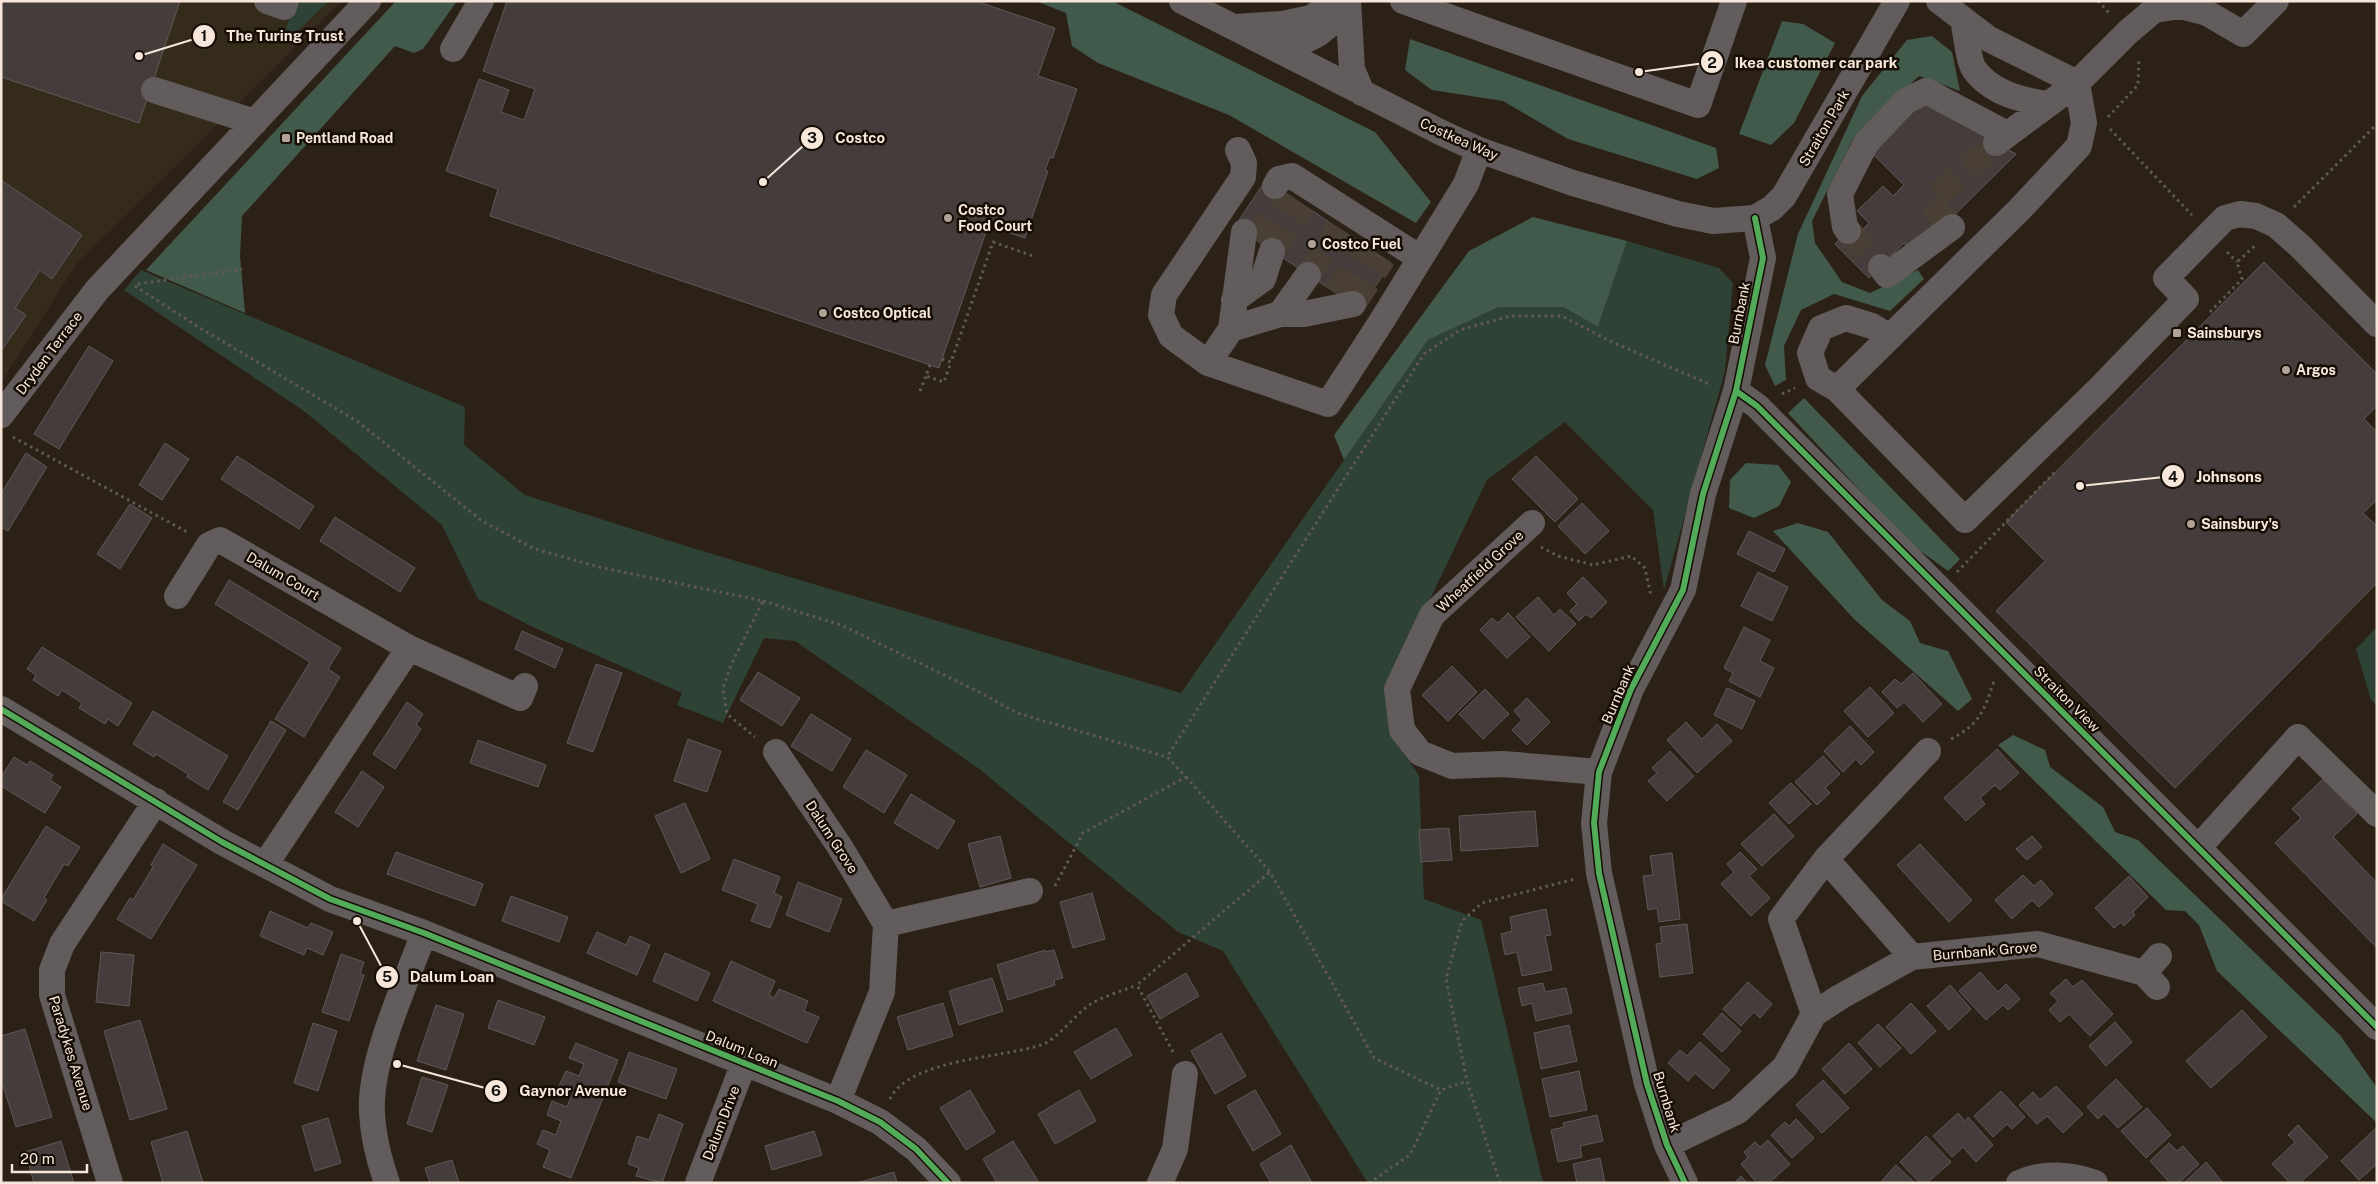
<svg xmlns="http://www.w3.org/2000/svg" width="2378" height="1184" viewBox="0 0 2378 1184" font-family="'Public Sans',sans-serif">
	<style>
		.industrial { fill: #342b1b }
		.green { fill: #2e4336 }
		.forest { fill: #425a4c }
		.building { fill: #443d3c; stroke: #605859 }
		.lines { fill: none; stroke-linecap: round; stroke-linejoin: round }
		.minor-tunnel { stroke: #4a3f34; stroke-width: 26; stroke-dasharray: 26 13; stroke-linecap: butt }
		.path { stroke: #625955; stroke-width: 3; stroke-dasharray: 2.5 4; stroke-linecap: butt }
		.minor { stroke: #635c5c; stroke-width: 26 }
		.cycleway-casing { stroke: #160d05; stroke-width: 9 }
		.cycleway { stroke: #51ab58; stroke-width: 6 }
		.poi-dot { fill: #b0a296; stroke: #160d05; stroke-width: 2 }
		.labels { text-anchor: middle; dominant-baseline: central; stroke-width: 5; stroke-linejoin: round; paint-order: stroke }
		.street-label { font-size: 14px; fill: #f7e7db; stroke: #160d05 }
		.poi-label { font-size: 14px; font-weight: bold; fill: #f7e7db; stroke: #160d05; text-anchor: start }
		.leader { fill: none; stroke: #f7e7db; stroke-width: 2 }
		.callout-dot { fill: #f7e7db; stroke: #160d05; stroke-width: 2 }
		.mark-label { font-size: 15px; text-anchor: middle; font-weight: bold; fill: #111 }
		.callout-label { font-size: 15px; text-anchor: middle; font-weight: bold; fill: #f7e7db; stroke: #160d05; stroke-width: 5; stroke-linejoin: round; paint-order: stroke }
	</style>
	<rect width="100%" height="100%" fill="#2c2116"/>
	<path class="industrial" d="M1,1h341l-266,264 -75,118z"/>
	<path class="green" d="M297,1h32l-43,41 -5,-2z
		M1627,241l92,27 14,15 -8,88 -61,219 -11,-80 -88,-88 -78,58 -65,136 -23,129 20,31 5,123 57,21 62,263h-175l-145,-232 -45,-19 -200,-164 -183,-127 -31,-3 -41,85 -46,-18 5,-12 -147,-65 -57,-29 -36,-74 -138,-114 -180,-121 17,-20 324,137 -1,38 61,50 167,53 489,145 247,-353 71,-33h64l35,20z
		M2377,627v78l-6,-5 -15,-51z"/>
	<path class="forest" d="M396,1h61l-34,48 -9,4 -19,-7 -153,170 -2,40 5,57 -99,-43z
		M1036,1h76l263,131 56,70 -15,21 -187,-108 -131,-52 -26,-17 -6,-33z
		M1782,21l21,3 32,19 -41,80 -23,22 -32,-11z
		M1932,36l20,16 8,39 -41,-15 -65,61 -42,84 3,22 27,39 28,11 48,-23 6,9 -34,32 -56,-17 -33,16 -17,36 2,34 -11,6 -10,-21 33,-131 64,-138 45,-56z
		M1410,39l306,109 3,20 -22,11 -129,-40 -65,-38 -71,-11 -27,-20z
		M1533,217l94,24 -29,86 -35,-20h-64l-71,33 -84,120 -10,-25 135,-184z
		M1804,398l156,161 -12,12 -40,-29 -120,-129z
		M1746,463l32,2 13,17 -12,24 -25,12 -25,-10 1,-28z
		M1798,523l30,9 54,68 28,21 10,22 28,8 24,48 -14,12 -104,-92 -81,-88z
		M2013,735l32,15 5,17 53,40 12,25 23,8 202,195 37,53v35l-160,-152 -18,-46 -14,-14 -19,-1 -168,-165z"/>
	<path class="building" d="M1,1h179l-41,122 -138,-46z
		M507,1h469l79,27 -17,48 39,13 -24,69 -3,-1 -5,13 3,1 -23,67 -37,-12 -49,142 -449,-152 8,-27 -52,-18 33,-92 30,11 -8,22 23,8 11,-31 -52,-18z
		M1921,101l95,53 -101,100 -11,-11 -35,35 -34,-34 18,-18 7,6 9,-9 -12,-12 26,-25 10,10 11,-11 -33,-33z
		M1,180l81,55 -30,44 -12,-9 -25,38 11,7 -25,36z
		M1266,180l125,83 -31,46 -125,-83z
		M2264,262l113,112v32l-13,13 13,13v68l-14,13 14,13v57l-202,205 -179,-177 49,-50 -39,-39z
		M89,346l24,15 -54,88 -25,-15z
		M165,443l24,16 -27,41 -23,-15z
		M26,453l21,14 -39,64 -7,-4v-33z
		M237,456l77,50 -15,23 -78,-50z
		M1536,456l42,43 -23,23 -43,-43z
		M1582,503l27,28 -24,23 -27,-28z
		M130,504l22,14 -32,51 -23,-15z
		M335,517l80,51 -15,24 -80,-51z
		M1749,531l36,18 -11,23 -37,-18z
		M1758,572l30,15 -16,34 -31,-15z
		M1583,577l24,25 -16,16 -5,-4 -7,7 -9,-10 7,-7 -10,-11z
		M229,580l112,68 -13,21 12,8 -36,60 -29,-18 35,-57 -95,-58z
		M1538,597l16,18 6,-6 16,15 -27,27 -33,-34z
		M1508,613l22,24 -23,21 -27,-28 12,-12 6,5z
		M1744,627l26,13 -10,21 14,7 -14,29 -31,-16 4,-8 -9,-5z
		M522,631l41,18 -8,19 -40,-19z
		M42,647l90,56 -14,23 -10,-7 -3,5 -26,-16 3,-5 -20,-13 -4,6 -25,-16 3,-5 -9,-6z
		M596,664l26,9 -29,79 -26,-9z
		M1452,666l25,26 -29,29 -26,-26z
		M758,672l42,26 -18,28 -42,-26z
		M1913,673l29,31 -19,18 -19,-20 -7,6 -15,-16 13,-13 6,5z
		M1870,687l24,26 -26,24 -24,-26z
		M1727,688l28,13 -13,28 -28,-14z
		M1485,689l24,25 -26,25 -24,-25z
		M1527,698l23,24 -23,23 -15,-15 10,-10 -8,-9z
		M407,702l16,12 -7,11 5,4 -26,40 -22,-15z
		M153,711l75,45 -20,34 -21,-13 1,-3 -32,-20 -2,3 -21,-13z
		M811,714l40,25 -19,32 -41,-25z
		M271,721l15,9 -48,80 -15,-8z
		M1686,722l16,17 15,-15 15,17 -35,32 -30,-33z
		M1850,726l24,26 -13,13 -5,-6 -13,13 -19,-21z
		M688,739l33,12 -14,41 -33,-11z
		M478,740l68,25 -8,22 -68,-24z
		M1997,749l22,24 -19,17 -5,-5 -15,13 5,6 -19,17 -22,-23z
		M866,750l41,25 -23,38 -41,-26z
		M1670,751l24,25 -27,25 -19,-20 9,-8 -5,-5z
		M1823,756l17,18 -15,14 5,5 -13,12 -22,-23z
		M14,757l13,8 3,-4 23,14 -3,5 11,7 -16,26 -44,-27v-9z
		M362,771l22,16 -26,40 -23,-15z
		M2323,779l34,35 -24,23 44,46v65l-102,-105 26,-25 -9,-9z
		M1791,783l20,21 -22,20 -20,-21z
		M911,794l44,27 -17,28 -44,-26z
		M685,803l25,56 -29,14 -26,-57z
		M1535,811l3,35 -77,5 -2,-35z
		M1774,814l20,22 -32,30 -21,-22z
		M46,826l34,21 -12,19 -4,-2 -20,34 3,2 -13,21 -33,-20v-2z
		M1449,828l3,32 -31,2 -2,-32z
		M1000,836l11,42 -31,9 -12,-43z
		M2032,836l10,11 -15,13 -11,-11z
		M163,844l34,21 -46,74 -34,-20 13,-21 3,2 20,-33 -2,-2z
		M1920,844l52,56 -23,22 -52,-57z
		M396,852l87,32 -8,22 -88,-32z
		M1740,852l17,17 -8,7 21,22 -19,18 -30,-32 13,-12 -7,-8z
		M1672,853l8,66 -21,3 -2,-14 -9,2 -5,-34 10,-1 -3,-19z
		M734,859l46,18 -6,16 8,4 -12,31 -19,-7 7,-17 -36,-14z
		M2023,875l11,11 7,-6 12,14 -14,13 -7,-7 -20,19 -17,-19z
		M2129,876l19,21 -15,15 2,3 -11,11 -3,-4 -7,6 -19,-20z
		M798,882l44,17 -13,33 -43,-17z
		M1092,893l13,46 -32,9 -13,-46z
		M511,896l57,21 -9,25 -57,-21z
		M1546,909l5,26 -6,1 7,34 -30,6 -5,-24 -12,3 -4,-21 11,-3 -2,-14z
		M270,911l38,17 3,-5 22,9 -10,23 -16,-7 -3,7 -44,-19z
		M1687,924l6,49 -33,4 -4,-33 6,-1 -2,-16z
		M597,932l29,13 4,-9 20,9 -13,30 -50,-22z
		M1045,950v2l9,-2 9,28 -9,2 1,5 -47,15 -11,-35z
		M101,952l33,3 -5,51 -33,-4z
		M665,953l45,20 -13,28 -44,-20z
		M341,954l23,8 -4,12 4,1 -15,46 -27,-9z
		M731,961l44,20 -6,14 5,3 5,-9 29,12 -4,10 15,6 -12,26 -94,-42z
		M1980,972l18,20 8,-8 14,15 -12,11 -5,-5 -17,15 -27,-29z
		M1186,973l13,23 -39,23 -13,-23z
		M992,978l11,33 -44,14 -10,-34z
		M2066,979l7,8 9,-7 31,34 -23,22 -21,-22 -9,8 -11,-12 9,-9 -8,-8z
		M1748,982l24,22 -12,14 -6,-6 -13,14 -18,-17z
		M1543,983l2,9 21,-4 6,25 -36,8 -4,-18 -10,3 -4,-18z
		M1950,985l21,24 -22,21 -22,-24z
		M498,1000l47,17 -11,28 -46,-17z
		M943,1003l10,33 -45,14 -11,-33z
		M1911,1003l25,28 -25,23 -25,-27z
		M436,1005l28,9 -18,56 -29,-9z
		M2242,1010l25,27 -56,51 -25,-27z
		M1722,1013l19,18 -19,21 -19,-18z
		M140,1020l27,89 -37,11 -26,-89z
		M2115,1022l17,20 -26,24 -17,-20z
		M313,1023l24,8 -19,60 -24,-8z
		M1878,1024l23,24 -21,19 -22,-24z
		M1569,1025l8,36 -36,8 -7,-36z
		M1116,1028l16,27 -41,24 -17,-27z
		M25,1029l27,88 -36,10 -15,-48v-43z
		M1221,1033l25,43 -31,18 -24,-43z
		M1700,1042l30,28 -17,19 -18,-16 -7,8 -20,-18 12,-13 7,6z
		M576,1043l42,17 -47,118 -28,-11 7,-17 -13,-6 6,-14 13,5 5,-14 -14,-6 5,-14 15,6 6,-15 -14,-6 7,-15 13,5 5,-12 -15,-6z
		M1849,1043l23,26 -27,25 -23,-25z
		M629,1052l48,17 -11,30 -48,-17z
		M1579,1071l8,39 -37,7 -8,-38z
		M422,1077l26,8 -16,47 -25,-8z
		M2116,1079l26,28 -24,21 -14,-15 -6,6 -11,-12z
		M1823,1080l26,28 -27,25 -26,-28z
		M2056,1086l27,28 -20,19 -16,-17 -10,8 -18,-19 14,-13 7,8z
		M970,1090l25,42 -29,18 -26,-42z
		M1079,1090l17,31 -41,23 -17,-30z
		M1255,1090l26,44 -28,17 -26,-45z
		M2001,1091l24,26 -13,12 -5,-5 -14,13 -19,-21z
		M2147,1108l24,27 -25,23 -25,-27z
		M1958,1113l7,8 3,-4 25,28 -17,17 -13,-15 -11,10 -19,-21z
		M659,1114l24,10 -21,59 -26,-7 3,-8 -11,-4 9,-28 12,4z
		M1597,1115l6,26 -23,5 2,11 -24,5 -7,-32 13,-3 -1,-4z
		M328,1118l13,45 -26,8 -13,-45z
		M1796,1119l18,19 -22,20 -21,-23 14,-13 4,4z
		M2298,1125l30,32 -28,26h-10l-18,-19 23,-22 -7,-7z
		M2376,1128l1,36 -18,16 -18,-19z
		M187,1131l16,52h-40l-12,-41z
		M814,1131l8,24 -50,15 -7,-24z
		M1926,1136l25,26 -24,21h-7l-20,-21z
		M1768,1140l22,24 -21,19h-12l-16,-19 7,-7 -4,-5 11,-10 5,5z
		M61,1141l13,42h-40l-9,-31z
		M1013,1141l25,40 -3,2h-38l-14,-24z
		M2169,1143l8,8 6,-5 16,18 -20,19h-9l-20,-22z
		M1291,1145l21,38h-41l-11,-19z
		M1600,1158l5,25h-28l-4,-19z
		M452,1160l7,23h-29l-5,-15z
		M2206,1162l17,21h-39z
		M1896,1165l19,18h-35z
		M894,1172l3,11h-40z
		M1741,1176l6,7h-13z"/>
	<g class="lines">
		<path class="minor-tunnel" d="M1947,223l-18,-21 67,-59
			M1848,231l33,36
			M1256,241l32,-47
			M1272,251l32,-46
			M1308,275l31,-47
			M1337,294l31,-46
			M1353,304l30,-46"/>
		<path class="path" d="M2098,1l13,14
			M2108,117l30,-32 1,-27
			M2110,129l82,86
			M2294,207l83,-83
			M2227,252l10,10
			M138,284l104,-15
			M135,286l65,42 157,93 125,100 53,28 64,18 164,34 -32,64 -8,23 4,26 28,23
			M2210,312l32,-33 -5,-17 19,-17
			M942,359l9,3 42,-120 43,15
			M930,365l-4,11 18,6 7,-20
			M920,391l6,-15
			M1782,394l13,-6
			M13,437l174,95
			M1541,547l17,9 35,9 38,-9 14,12 6,28
			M1957,572l99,-101
			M763,601l78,24 138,67 38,21 150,44
			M1951,739c29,-15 33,-28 43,-58
			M1186,777l84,95 104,186 67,32 26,-9
			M1055,886l28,-53 103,-56 -19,-20 257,-403 36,-24 50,-14h52l48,25 101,44
			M1173,1052l-36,-67 133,-113
			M890,1099c19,-40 112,-41 151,-54 16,-5 34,-31 50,-41 13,-8 31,-13 46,-19
			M1369,1183l41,-28 31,-65
			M1500,1183l-33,-102 -21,-102 16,-58 20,-18 93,-24"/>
		<path class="minor" d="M267,1l17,6 2,-6
			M1182,1l260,132 37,17 94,33 105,31 35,7 42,-3 17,-10 12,-12 113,-195
			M1348,1l4,68 10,24
			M1403,1l295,104 36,-104
			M1939,1l50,38 88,44
			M1963,20c3,12 5,40 11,49 17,24 47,31 73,35
			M1236,27l46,-3 29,-6 25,-17
			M453,49l28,-48
			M1277,49c34,-9 43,-12 66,-39
			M2077,83l7,40 -5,23 -59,63 -183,180 128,131 134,-131 87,-90 -20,-21 59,-60 15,-4 16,2 20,9 24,21 77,78
			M154,90l101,32
			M1996,143l81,-60 51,-51 26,-22 26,-4 27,7 36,21 33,-33
			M1238,150l6,13 -1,14 -79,118 -3,20 10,21 37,27 120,41 55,-85 83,-135 13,-34
			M1275,186l4,-7 13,-3 128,82
			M1848,231l-3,-4 -5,-33 26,-51 40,-42 20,-10 81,43
			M1881,267l6,8 65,-48
			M1234,300l29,-21 9,-28
			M1280,314l28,-39
			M1231,329l49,-15h24l49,-10
			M1208,363l23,-34 13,-97
			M1837,389l-19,-11 -8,-25 11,-25 25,-10 26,8 18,11
			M1736,391l21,15 620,621
			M1,415l96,-125 271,-289
			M1532,523l-100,92 -35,74 5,41 18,23 32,13 51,-2 96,8
			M177,596l32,-51 11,-5 189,108 111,50 5,-12
			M1,709l221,133 108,57 94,34 320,130 94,38 42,21 36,27 32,34
			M776,752l64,95 46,77 -4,68 -44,109
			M2198,848l100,-111 79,77
			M1826,859l86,98
			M265,865l144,-217
			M886,924l144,-33
			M2144,973l15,-17
			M1814,1014l26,-17 72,-40 126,-13 106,29 13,14
			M1667,1145l71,-34 47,-44 29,-53 -33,-95 45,-60 102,-108
			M110,1183l-58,-188v-25l10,-26 94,-143
			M387,1183c-8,-23 -14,-46 -15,-71 -3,-52 34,-129 52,-179
			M698,1183l46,-120
			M1160,1183l15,-34 10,-75
			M1685,1183l-18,-38 -20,-61 -48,-211 -5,-50 5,-51 32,-83 52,-99 20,-96 33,-103 27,-133 -8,-40
			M2019,1183c24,-11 52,-9 76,0"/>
		<g class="cycleway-casing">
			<path id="cycleway" d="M1736,391l21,15 620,621
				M1,709l221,133 108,57 94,34 320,130 94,38 42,21 36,27 32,34
				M1685,1183l-18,-38 -20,-61 -48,-211 -5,-50 5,-51 32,-83 52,-99 20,-96 33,-103 27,-133 -8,-40"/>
		</g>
		<use href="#cycleway" class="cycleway"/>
	</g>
	<g class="poi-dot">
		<rect x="281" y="133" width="10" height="10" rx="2.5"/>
		<circle cx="948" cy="218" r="5"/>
		<circle cx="1312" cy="244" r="5"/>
		<circle cx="823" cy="313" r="5"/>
		<rect x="2172" y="328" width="10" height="10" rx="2.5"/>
		<circle cx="2286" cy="370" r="5"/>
		<circle cx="2191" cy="524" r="5"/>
	</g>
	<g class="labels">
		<g class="street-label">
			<text transform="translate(1824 128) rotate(-60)">Straiton Park</text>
			<text transform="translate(1459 139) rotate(24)">Costkea Way</text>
			<text transform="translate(1739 313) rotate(-79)">Burnbank</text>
			<text transform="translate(49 353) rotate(-53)">Dryden Terrace</text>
			<text transform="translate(1480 571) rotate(-43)">Wheatfield Grove</text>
			<text transform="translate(283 576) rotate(30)">Dalum Court</text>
			<text transform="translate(1618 694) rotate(-67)">Burnbank</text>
			<text transform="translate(2067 699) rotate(45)">Straiton View</text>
			<text transform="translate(832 837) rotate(57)">Dalum Grove</text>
			<text transform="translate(1985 951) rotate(-5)">Burnbank Grove</text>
			<text transform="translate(742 1049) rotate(22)">Dalum Loan</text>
			<text transform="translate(71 1053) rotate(73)">Paradykes Avenue</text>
			<text transform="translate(1667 1102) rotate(73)">Burnbank</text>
			<text transform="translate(721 1123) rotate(-69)">Dalum Drive</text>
		</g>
		<g class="poi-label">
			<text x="296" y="138">Pentland Road</text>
			<text x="958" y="210">Costco<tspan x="958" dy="16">Food Court</tspan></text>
			<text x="1322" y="244">Costco Fuel</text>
			<text x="833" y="313">Costco Optical</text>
			<text x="2187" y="333">Sainsburys</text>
			<text x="2296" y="370">Argos</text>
			<text x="2201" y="524">Sainsbury's</text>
		</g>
	</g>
	<path class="leader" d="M139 56L204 36M1639 72L1712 62M763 182L812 138M2080 486L2173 476M357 921L387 977M397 1064L496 1091"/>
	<g class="callout-dot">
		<circle cx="139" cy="56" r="5"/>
		<circle cx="1639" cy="72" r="5"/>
		<circle cx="763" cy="182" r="5"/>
		<circle cx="2080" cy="486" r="5"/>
		<circle cx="357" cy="921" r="5"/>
		<circle cx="397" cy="1064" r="5"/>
		<circle cx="204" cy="36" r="12"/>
		<circle cx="1712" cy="62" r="12"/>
		<circle cx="812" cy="138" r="12"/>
		<circle cx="2173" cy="476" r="12"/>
		<circle cx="387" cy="977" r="12"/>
		<circle cx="496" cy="1091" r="12"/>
	</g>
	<g class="mark-label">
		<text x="204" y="41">1</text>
		<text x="1712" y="68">2</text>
		<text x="812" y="143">3</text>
		<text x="2173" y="482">4</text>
		<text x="387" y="982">5</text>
		<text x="496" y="1096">6</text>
	</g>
	<g class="callout-label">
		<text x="285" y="41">The Turing Trust</text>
		<text x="1816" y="68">Ikea customer car park</text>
		<text x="860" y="143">Costco</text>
		<text x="2229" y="482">Johnsons</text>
		<text x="452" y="982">Dalum Loan</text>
		<text x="573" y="1096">Gaynor Avenue</text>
	</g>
	<rect width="2378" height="1184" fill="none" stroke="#f7e7db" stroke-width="5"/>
	<path d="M12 1164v8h75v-8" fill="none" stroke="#f7e7db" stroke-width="2.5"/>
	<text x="20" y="1164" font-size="15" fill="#f7e7db" stroke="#160d05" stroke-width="4" paint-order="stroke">20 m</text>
</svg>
